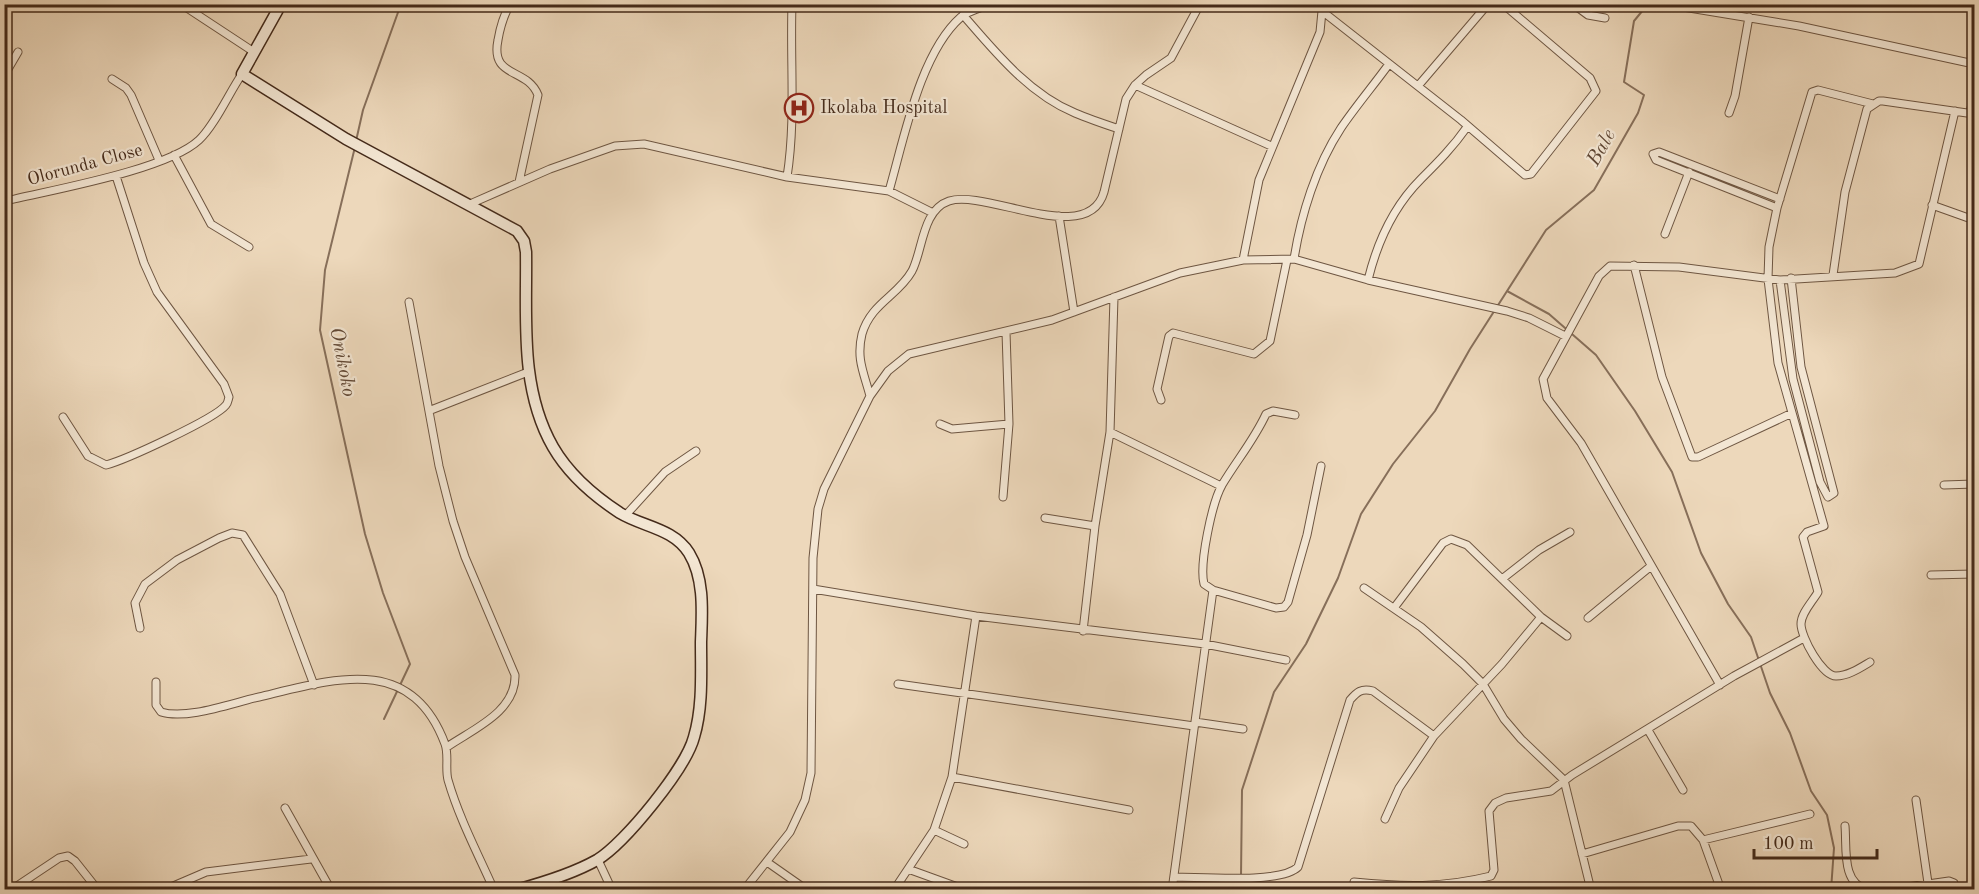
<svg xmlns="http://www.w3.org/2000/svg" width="1979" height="894" viewBox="0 0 1979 894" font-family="'Old Standard TT',serif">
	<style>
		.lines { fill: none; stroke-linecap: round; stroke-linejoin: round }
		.stream { stroke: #876f5a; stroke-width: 2 }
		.street-casing { stroke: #6e5642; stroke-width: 9 }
		.secondary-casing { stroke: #442a1a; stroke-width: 13 }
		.street { stroke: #f3e6d3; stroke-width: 7 }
		.secondary { stroke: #f3e6d3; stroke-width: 10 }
		.labels { text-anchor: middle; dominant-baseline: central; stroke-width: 4.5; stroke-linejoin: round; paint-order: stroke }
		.poi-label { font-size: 18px; fill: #442a1a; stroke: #f3e6d3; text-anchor: start }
		.street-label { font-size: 18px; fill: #442a1a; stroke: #f3e6d3 }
		.water-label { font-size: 20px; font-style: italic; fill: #604734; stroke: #f3e6d3 }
	</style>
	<rect width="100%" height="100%" fill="#edd8bb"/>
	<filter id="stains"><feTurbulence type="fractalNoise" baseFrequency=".00333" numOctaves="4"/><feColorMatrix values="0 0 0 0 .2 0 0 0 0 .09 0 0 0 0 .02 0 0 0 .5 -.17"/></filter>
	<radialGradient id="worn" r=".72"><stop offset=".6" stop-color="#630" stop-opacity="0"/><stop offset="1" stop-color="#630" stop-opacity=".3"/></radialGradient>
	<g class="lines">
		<path class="stream" d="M356,141l7,-31 38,-106
			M355,147l-30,123 -5,60 45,204 18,59 27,71 -26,55
			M1507,291l42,23 47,41 39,56 37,61 29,81 27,51 23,33 19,56 20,40 21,58 16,24 7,33 -3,42
			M1241,876l1,-86 32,-98 32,-48 32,-66 23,-64 32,-50 42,-53 35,-62 76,-119 48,-40 44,-77 6,-18 -20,-13 10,-61 14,-17
			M1242,881v9"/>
		<g class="street-casing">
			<path id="street" d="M181,4l73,48
				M510,4c-6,11 -10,24 -12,36 -8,39 29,27 40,55l-19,87
				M1573,4l15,11 17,3
				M1671,5l128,21 175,38
				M1322,11l139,109 64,55 6,-1 65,-83 -6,-13 -87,-74
				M963,15c32,37 66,79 112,98 14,6 29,11 44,16
				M4,76l14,-24
				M112,79l14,9 5,7 28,65
				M1135,85l136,61
				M1418,86l70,-82
				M1970,112l4,-16
				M1729,113l6,-17 14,-79
				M174,155l37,69 38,23
				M787,177c9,-57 3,-114 5,-173
				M889,191c15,-52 31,-138 72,-174 7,-6 20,-9 29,-13
				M6,201c45,-11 161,-31 193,-61 16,-15 30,-47 43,-66
				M470,204l80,-35 65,-23 29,-2 143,33 102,14 44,22
				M1932,205l42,15
				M1777,208l-121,-48 -3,-6 6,-2 121,47
				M1059,216l15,96
				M1665,234l24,-62
				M1294,259c7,-44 22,-93 47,-131 15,-22 32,-42 48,-64
				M1243,260l16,-80 61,-148 2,-21 -3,-7
				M1634,265l28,112 30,80h6l92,-43
				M1833,275l12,-83 22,-83 12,-8h4l91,13
				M1368,280c9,-37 26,-74 53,-101 17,-17 32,-32 46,-52
				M1780,280l13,99 27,103 8,15 6,-4 -1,-4 -32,-122 -10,-89
				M409,302l30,164 14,55 12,36 50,118c1,37 -42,54 -68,72
				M870,396l18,-25 21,-17 143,-34 128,-47 63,-13 51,-1 74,21 139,31 22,7 36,18
				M1161,400l-4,-11 12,-53 4,-3 81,21 16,-13 17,-81
				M431,410l97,-38
				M63,417l25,39 18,9c19,-5 109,-46 120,-60 2,-2 2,-5 3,-8l-5,-13 -67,-92 -13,-29 -28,-87
				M940,424l12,5 57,-5
				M1110,432l111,54
				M1944,485l30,-1
				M1003,497l6,-73 -3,-92
				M625,516l40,-44 31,-21
				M1045,518l50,8
				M1931,575l43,-1
				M1502,579l37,-29 31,-18
				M1364,588l57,39 42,37 20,20 21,35 17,20 43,41 27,110
				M813,589l163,27 229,28 81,16
				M1213,590l63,18 8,-1 4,-5 19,-67 14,-69
				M1541,617l26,19
				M1588,618l63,-52
				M140,628l-5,-25 10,-19 32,-24 42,-22 13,-5 11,2 37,59 34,91
				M1083,631l12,-105 15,-94 4,-135
				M1870,662c-10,6 -22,14 -34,14 -14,0 -35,-39 -35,-52 0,-11 12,-23 17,-32l-15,-55 4,-5 17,-6 -46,-163 -10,-84 1,-32 8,-39 35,-116 6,-2 55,14
				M156,682v23l5,7c26,8 71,-9 98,-15 75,-18 152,-44 186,47 4,11 0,25 3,36 11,38 30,74 46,110
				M898,684l296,42
				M1720,685l-139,-242 -34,-45 -4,-19 56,-103 11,-10 69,1 101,13 115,-7 24,-9 36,-153
				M1195,722l48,7
				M1648,730l35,60
				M952,777l177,33
				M1916,800l12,83
				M285,808l46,82
				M1385,819l14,-31 35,-52 68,-72 39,-47 -74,-72 -16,-6 -8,4 -49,65
				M1845,826c2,22 -4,58 23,64
				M934,830l30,14
				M1703,840l18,50
				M1582,854l96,-28h13l12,14 107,-26
				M598,860l14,30
				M767,862l40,28
				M908,869l58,21
				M1175,877c26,0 106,7 123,-10l52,-167c7,-8 11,-12 23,-9l61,45
				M1354,882c50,5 88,6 137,-6l3,-6 -5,-59 6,-8 11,-5 45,-7 21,-16 162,-99 70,-38
				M11,890l48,-32 9,-2 7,5 23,29
				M164,890l42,-18 105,-13
				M744,890l46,-58 15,-32 6,-27 2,-215 5,-49 6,-20 46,-93c-6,-23 -14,-37 -8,-62 9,-31 36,-38 50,-63 11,-21 10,-61 37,-70 38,-12 139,47 155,-9l22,-93 9,-14 11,-10 25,-17 29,-54
				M894,890l40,-60 18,-53 24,-161
				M1172,890l41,-300 -9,-6c-5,-20 8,-81 18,-99 15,-25 32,-45 44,-71l7,-3 22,4
				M1886,890l63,-9 5,2 1,7"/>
		</g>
		<g class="secondary-casing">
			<path id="secondary" d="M281,4l-39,70 104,65 171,92 7,10 2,11c1,64 -7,136 27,195 15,26 41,49 67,66 23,14 53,15 69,40 16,26 13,61 12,89 0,31 2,65 -7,95 -8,31 -69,106 -97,123 -23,13 -55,23 -81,30"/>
		</g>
		<use href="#street" class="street"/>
		<use href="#secondary" class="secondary"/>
	</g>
	<defs>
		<g id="hospital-ring" transform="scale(1.5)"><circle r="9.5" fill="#f3e6d3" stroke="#8f2418" stroke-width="1.5"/><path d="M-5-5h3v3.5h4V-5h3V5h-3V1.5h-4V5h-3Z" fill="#8f2418"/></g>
	</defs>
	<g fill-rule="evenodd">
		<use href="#hospital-ring" x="799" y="108"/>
	</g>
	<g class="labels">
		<g class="poi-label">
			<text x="820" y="108">Ikolaba Hospital</text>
		</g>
		<g class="street-label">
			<text transform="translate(85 165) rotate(-15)">Olorunda Close</text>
		</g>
		<g class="water-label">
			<text transform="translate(1602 148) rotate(-61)">Bale</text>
			<text transform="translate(342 362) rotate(79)">Onikoko</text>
		</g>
	</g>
	<rect width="1979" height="894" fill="none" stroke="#edd8bb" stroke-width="24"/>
	<rect x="6" y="6" width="1967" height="882" fill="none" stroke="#442a1a" stroke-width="3"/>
	<rect x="12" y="12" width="1955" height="870" fill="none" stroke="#442a1a" stroke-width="1.5"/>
	<path d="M1754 849v9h123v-9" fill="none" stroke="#442a1a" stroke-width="3"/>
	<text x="1763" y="849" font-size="18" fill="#442a1a" stroke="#f3e6d3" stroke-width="4.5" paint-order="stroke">100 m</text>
	<rect width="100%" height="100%" filter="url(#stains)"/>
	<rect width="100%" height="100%" fill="url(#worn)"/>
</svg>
